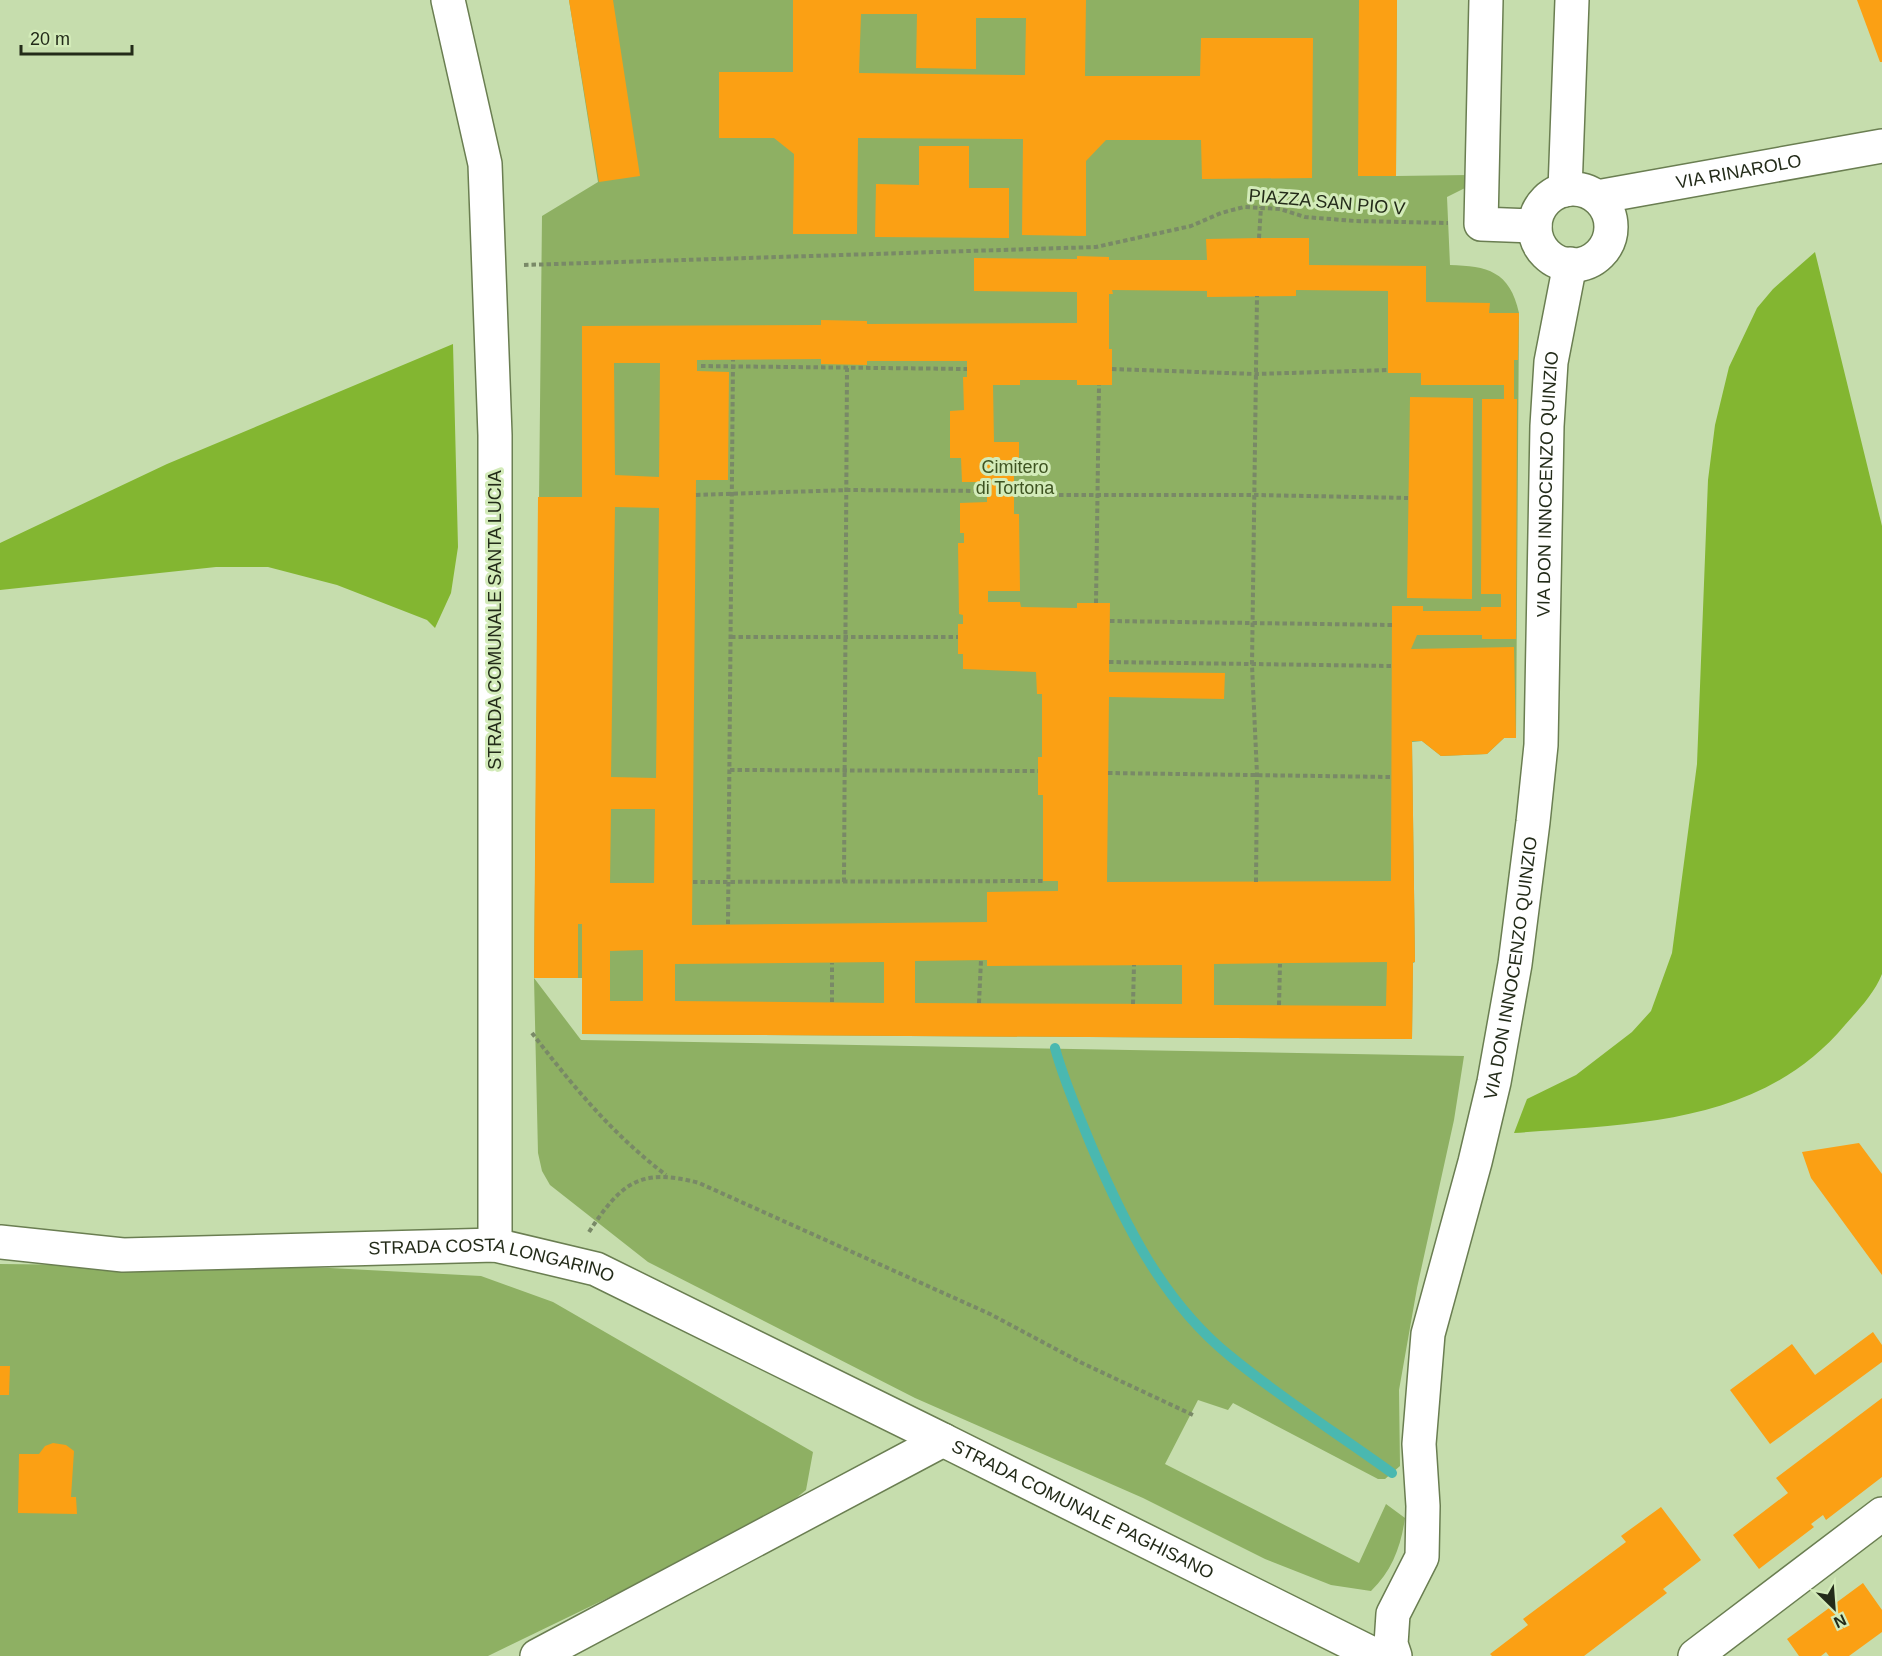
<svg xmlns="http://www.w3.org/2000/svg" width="1882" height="1656" viewBox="0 0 1882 1656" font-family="Arial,sans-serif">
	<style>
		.green { fill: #8eb063 }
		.forest { fill: #83b631 }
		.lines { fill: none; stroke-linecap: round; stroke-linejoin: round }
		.stream { stroke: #4ab8b0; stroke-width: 10 }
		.building { fill: #fba014; fill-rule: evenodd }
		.minor-casing { stroke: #6a7e51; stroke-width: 36 }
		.path { stroke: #798967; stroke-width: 4; stroke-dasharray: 4.5 3; stroke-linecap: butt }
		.minor { stroke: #fff; stroke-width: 33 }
		.labels { text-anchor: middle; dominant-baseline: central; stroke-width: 6; stroke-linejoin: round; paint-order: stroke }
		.street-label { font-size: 18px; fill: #232b19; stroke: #d3ebb9 }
		.park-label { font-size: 18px; fill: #3e5321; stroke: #d3ebb9 }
	</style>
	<rect width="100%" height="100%" fill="#c6ddad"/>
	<path class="green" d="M569,0h828l-1,176 73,-1 -4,13 -18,9 3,68c37,1 60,6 69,48l-3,425h-12l-17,16 -46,2 -19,-15 -10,1 3,220 -2,1 -1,76 -830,-5v-56h-48l47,62 883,16 -10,64 -37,168 -18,102 1,76 -15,13h-7l-145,-76 -5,7 -30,-10 -33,64 194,99 27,-59 19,14c-4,28 -13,53 -34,73l-40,-6 -66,-26 -122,-61 -228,-100 -267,-136 -98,-77 -8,-14 -4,-18 -4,-175 8,-762 56,-34z
		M0,1264l330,4 151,8 72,26 260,150 -7,38 -11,9 -177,94 -130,63h-488z"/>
	<path class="forest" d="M1815,252l67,274v448c-8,20 -23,35 -37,51 -84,100 -211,99 -331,108l13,-34 49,-24 56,-43 19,-21 21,-58 25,-189 11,-284 7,-55 14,-58 28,-59 16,-19z
		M453,344l5,203 -7,46 -16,35 -8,-8 -90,-35 -69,-18h-52l-216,23v-47l167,-79z"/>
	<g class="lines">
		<path class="stream" d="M1055,1048c9,33 23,65 36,97 33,78 72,157 139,211 51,42 108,78 162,117"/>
	</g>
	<path class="building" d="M569,0h44l27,176 -41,6z
		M793,0h293l-1,76h115l1,-38h112l-1,140 -110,1 -1,-39h-95l-20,21v75l-64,-1 1,-96 -165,-1 -1,96h-64l1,-80 -20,-16h-55v-66h74zM861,14h56l-1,54 60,1v-51h50l-1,57 -166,-2z
		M1359,0h38l-1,176h-38z
		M1857,0h25v62h-2z
		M919,146h50v42h40v50l-134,-1 1,-53 43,1z
		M1259,238h50v27l117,1v36l64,1 -1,10h30l-1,47h-4v39h3l-1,240h-34v-4h-65l-6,14 103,-2 2,91h-12l-17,16 -46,2 -19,-15h-10l3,221h-2l-1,77 -830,-5v-110h-4v54h-44l4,-481h44v-171l239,-1v-5l46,1v3l210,-1v-31l-103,-1v-33l103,1v-3l32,1v3h98l-1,-21zM1112,290l95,1v6l89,-1v-6l92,1v82h33v12h83v14h-22l-1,195h20v13h-20v4h-58v-5h-31l-1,275 -284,1 2,-185 115,2 1,-26 -116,-1 1,-69h-33v5l-56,-1 -1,-5h-32v-11h32l-1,-77h-5v-44h5v-28h-25l-1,-57h27v-5h57v5h35v-36h-3v-55h4zM821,359v5l46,1v-4h100v16h-4l1,33 -14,1v47h11l1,24h25v20l-27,1v30h4v10h-6l1,71 4,1v9h-5v30h5v15l73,3 1,22h5v63h-4v38h5v86h15v10l-71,1v30l-295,3 4,-445h32l1,-108 -32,-1v-11zM614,363h46l-1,114 -44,-2zM615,507l44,1 -3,270 -45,-1zM611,809h44l-1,74h-44zM643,950v51h-33v-50zM987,960v6l195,-1v39l-267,-1v-42zM884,962v41l-209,-2v-37zM1387,962l-1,44 -172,-1v-41z
		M1410,397l63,1 -1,201 -65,-1z
		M1859,1143l23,31v101l-71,-97 -9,-26z
		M1873,1332l9,13v17l-112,82 -40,-54 62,-46 23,31z
		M0,1366h10l-1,29h-9z
		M1882,1398v79l-56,43 -3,-5 -12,9 3,3 -55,42 -26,-34 55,-42 -12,-15z
		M53,1443l13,2 8,6 -3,46h5l1,17 -59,-1 1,-59h20l6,-8z
		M1661,1507l40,53 -38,29 4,4 -83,63h-92l-2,-2 38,-29 -5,-6 103,-77 -5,-6z
		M1863,1583l19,27v22l-33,24h-20l-3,-4 -5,4h-22l-12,-17z"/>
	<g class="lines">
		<g class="minor-casing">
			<g id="minor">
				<path d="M448,0l37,164 10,271v810"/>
				<path d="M1486,0l-5,224 54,2"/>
				<circle cx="1573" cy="227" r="38"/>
				<path d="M1565,190l7,-190"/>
				<path id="s1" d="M1597,197l285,-51"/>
				<path id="s2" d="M0,1242l123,13 372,-10 101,24 347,171"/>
				<path id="s3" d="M537,1656l406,-216 434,216"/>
				<path id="s4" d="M1395,1656l-4,-12 2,-30 29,-57 1,-51 -4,-62 9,-110 47,-172 19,-80 21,-118 18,-142 8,-77 6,-319 4,-64 19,-98"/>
				<path d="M1695,1656l187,-142"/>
			</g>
		</g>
		<path class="path" d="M1259,238l2,-31
			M524,265l572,-18 95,-21 30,-13 23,-6 36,2 25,8 50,4 93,2
			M701,366l266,3
			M1112,369l143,5 133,-4
			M696,495l151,-5 140,1
			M1014,495h243l151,3
			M1096,603l3,-218
			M1110,621l282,4
			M731,637h227
			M1109,662l283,4
			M730,770l308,1
			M1108,773l283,4
			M693,882l350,-1
			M844,882l3,-514
			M1256,882l1,-108 -5,-109 5,-369
			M728,924l5,-564
			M832,1002v-39
			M979,1003l2,-43
			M1133,1004l1,-39
			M1279,1005l1,-41
			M532,1033c40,52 81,102 134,142
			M589,1232c32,-49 51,-65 110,-49l291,131 92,49 111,52"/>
		<use href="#minor" class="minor"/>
	</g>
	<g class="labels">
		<g class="street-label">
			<text stroke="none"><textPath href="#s1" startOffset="144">VIA RINAROLO</textPath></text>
			<text transform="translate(1327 202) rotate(5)">PIAZZA SAN PIO V</text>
			<text stroke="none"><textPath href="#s4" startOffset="1192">VIA DON INNOCENZO QUINZIO</textPath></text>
			<text transform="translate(495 620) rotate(-90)">STRADA COMUNALE SANTA LUCIA</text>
			<text stroke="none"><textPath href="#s4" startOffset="706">VIA DON INNOCENZO QUINZIO</textPath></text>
			<text stroke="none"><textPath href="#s2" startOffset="494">STRADA COSTA LONGARINO</textPath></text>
			<text stroke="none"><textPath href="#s3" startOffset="616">STRADA COMUNALE PAGHISANO</textPath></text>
		</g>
		<g class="park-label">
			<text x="1015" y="467">Cimitero<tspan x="1015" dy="21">di Tortona</tspan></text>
		</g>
	</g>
	<g transform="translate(1834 1608) rotate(155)" stroke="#d3ebb9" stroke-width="4.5" paint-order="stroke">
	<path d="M0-4.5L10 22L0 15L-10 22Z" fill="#232b19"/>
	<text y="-9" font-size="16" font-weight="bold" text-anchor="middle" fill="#232b19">N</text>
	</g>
	<path d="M21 45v9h111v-9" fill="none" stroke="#232b19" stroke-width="3"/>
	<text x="30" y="45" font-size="18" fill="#232b19" stroke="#d3ebb9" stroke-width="4.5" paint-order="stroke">20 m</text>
</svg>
